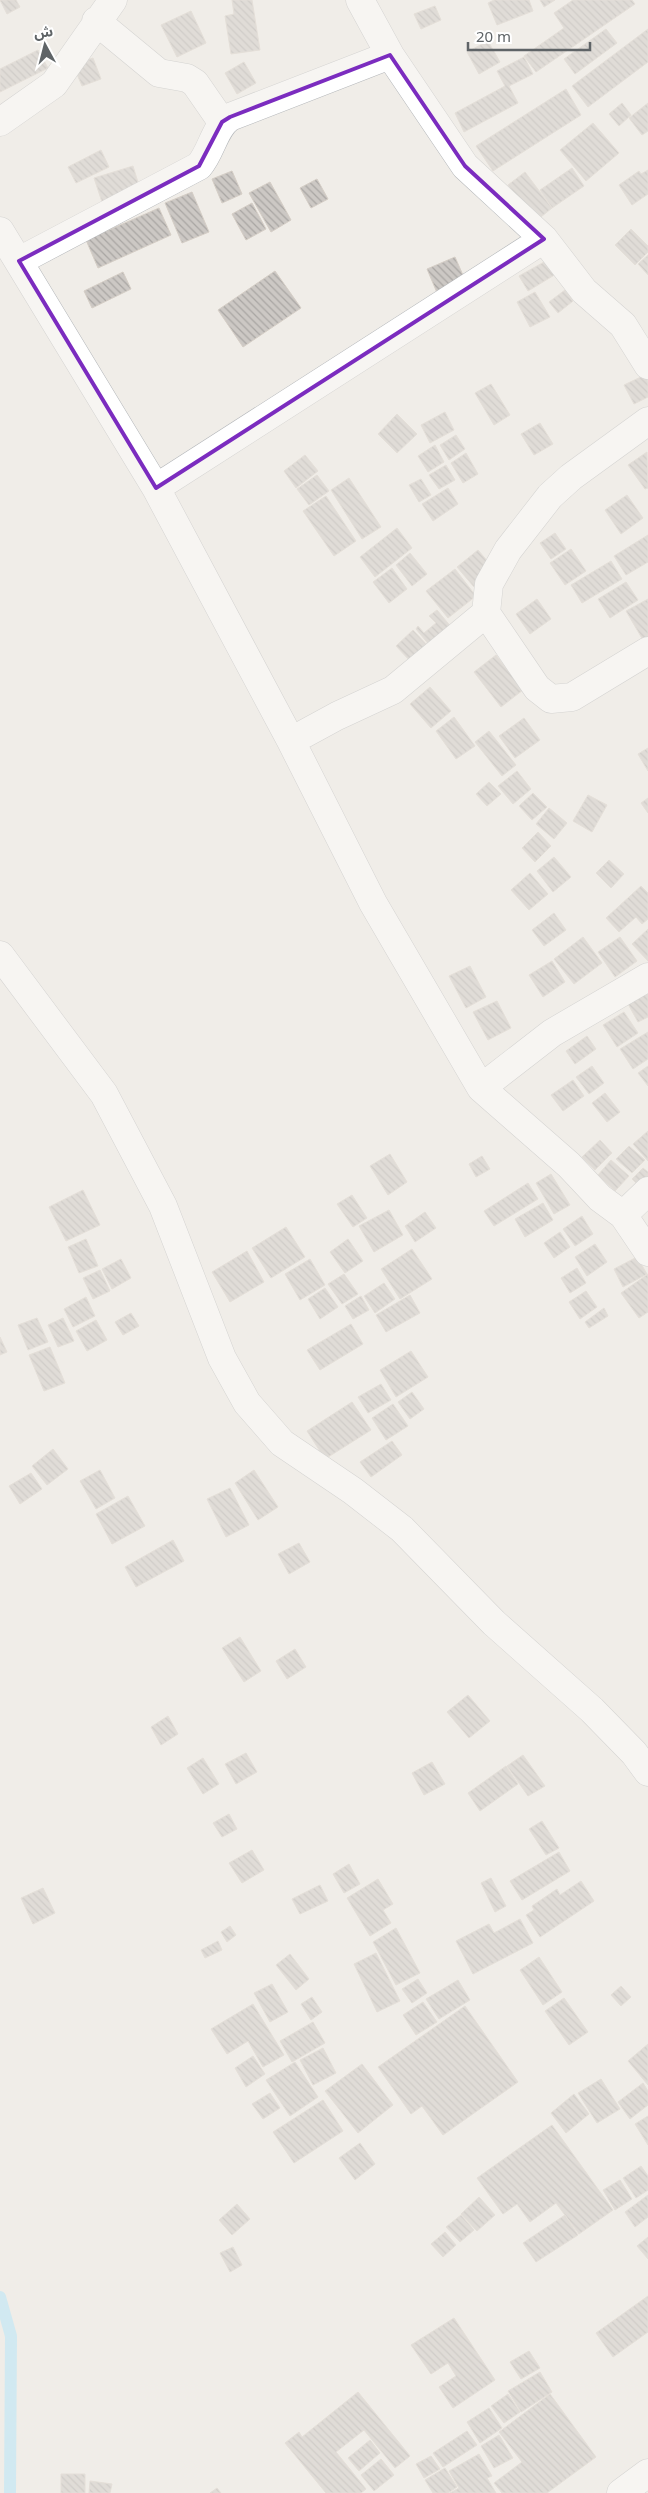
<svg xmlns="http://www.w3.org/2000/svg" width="648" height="2493" viewBox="0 0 648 2493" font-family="'Noto Sans','Noto Sans Arabic',sans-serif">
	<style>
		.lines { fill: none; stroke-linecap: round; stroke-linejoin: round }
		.stream { stroke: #ace5fc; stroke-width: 12 }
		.building { fill: url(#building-back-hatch); stroke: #d5cec6 }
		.minor-casing { stroke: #b3b6b9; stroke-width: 29 }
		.minor { stroke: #fff; stroke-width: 28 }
		.marked { fill: none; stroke: #7b2cbf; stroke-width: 4; stroke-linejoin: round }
	</style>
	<defs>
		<pattern id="building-back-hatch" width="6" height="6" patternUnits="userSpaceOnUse" patternTransform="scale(1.25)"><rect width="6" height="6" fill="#ccc8c4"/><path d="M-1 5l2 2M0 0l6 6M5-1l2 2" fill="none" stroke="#a9a6a3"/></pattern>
	</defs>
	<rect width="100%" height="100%" fill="#f0ede8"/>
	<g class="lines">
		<path class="stream" d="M0,2297l11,39 -1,157"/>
	</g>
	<path class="building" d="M0,0h16l4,7 -13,7z
		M232,0h20l8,50 -29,4 -6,-38 9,-2z
		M494,0h35l4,11 -36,14 -9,-22z
		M540,0h15l-11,7z
		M573,0h59l3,4 -99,68 -12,-16 40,-28 -10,-15z
		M435,6l6,14 -20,9 -7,-15z
		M191,11l15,32 -29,14 -16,-32z
		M606,29l11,14 -42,31 -11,-15z
		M648,29v33l-60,45 -16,-21z
		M488,41l12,21 -21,12 -12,-22z
		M38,50l10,18 -48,24v-23z
		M524,57l9,17 -24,12 9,17 -54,29 -9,-19 50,-27 -8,-15z
		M93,58l8,21 -19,7 -9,-21z
		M244,62l12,21 -19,11 -12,-21z
		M566,89l15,26 -88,56 -17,-25z
		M622,103l9,12 -12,11 -10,-12z
		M648,103v28l-6,4 -13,-17z
		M593,123l26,30 -33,28 -26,-31z
		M101,150l8,17 -33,16 -8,-16z
		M133,166l7,23 -38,13 -8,-24z
		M572,168l12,18 -32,22 -12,-18z
		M648,170v24l-16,11 -13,-20 20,-14 2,3z
		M232,171l10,23 -20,9 -10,-24z
		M525,172l27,36 -16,13 -28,-36z
		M317,179l11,20 -17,9 -11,-20z
		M270,182l21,38 -20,12 -22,-39z
		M192,192l17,40 -27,11 -17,-40z
		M252,203l14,26 -20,11 -14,-26z
		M159,208l12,27 -73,33 -12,-28z
		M631,229l17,17v6l-13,13 -20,-20z
		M648,255v20l-10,-11z
		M455,257l11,25 -28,13 -11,-26z
		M553,257l8,14 -33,20 -9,-15z
		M275,271l26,37 -58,39 -25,-37z
		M123,272l8,17 -39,19 -8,-17z
		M565,290l8,11 -15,12 -9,-11z
		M535,292l15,25 -20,10 -13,-25z
		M645,375l3,7v15l-14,7 -10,-19z
		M491,384l19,31 -16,10 -19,-32z
		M445,412l9,18 -24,13 -9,-18z
		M397,414l20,20 -20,19 -19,-19z
		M540,423l13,21 -19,11 -13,-21z
		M456,435l9,14 -16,11 -9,-15z
		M435,445l9,17 -16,10 -10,-16z
		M647,452l1,36 -3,1 -17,-24z
		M466,453l12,21 -15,9 -12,-20z
		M305,455l13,16 -22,17 -12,-17z
		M446,465l9,15 -16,9 -10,-14z
		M317,475l12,16 -20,14 -12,-16z
		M349,478l32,49 -19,12 -31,-49z
		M421,479l10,16 -12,7 -10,-17z
		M448,488l10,16 -25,17 -11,-17z
		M627,495l16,23 -22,16 -16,-24z
		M326,496l30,45 -22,15 -31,-45z
		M397,528l15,20 -37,29 -15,-20z
		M555,533l11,16 -15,10 -11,-16z
		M648,535v27l-22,13 -12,-19z
		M571,549l15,22 -21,14 -15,-22z
		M478,550l17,20 -21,17 -17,-20z
		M410,553l17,21 -15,12 -16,-21z
		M611,561l11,18 -40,24 -11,-18z
		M392,568l15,21 -18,14 -16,-21z
		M455,569l21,27 -28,22 -22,-27z
		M626,582l12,18 -28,18 -12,-19z
		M537,599l14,20 -21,15 -14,-20z
		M648,599v38l-5,3 -17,-29z
		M437,610l15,18 -22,18 -14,-17 2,-3 6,7 12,-10 -7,-7z
		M413,630l15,16 -17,16 -15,-16z
		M496,655l27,35 -22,17 -27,-35z
		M430,687l21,24 -20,17 -21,-24z
		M454,717l21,29 -19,13 -20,-28z
		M524,718l16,22 -25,18 -16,-22z
		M489,731l27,34 -14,11 -27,-34z
		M648,748v23l-10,-17z
		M517,771l14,18 -18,15 -15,-18z
		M489,782l12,12 -14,12 -11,-12z
		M533,793l14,14 -15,13 -13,-14z
		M588,795l19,10 -15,27 -19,-11z
		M648,798v15l-7,-10z
		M549,808l18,15 -13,16 -18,-15z
		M538,832l13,14 -16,16 -13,-14z
		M554,857l17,20 -18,15 -16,-21z
		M609,860l15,14 -13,14 -15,-15z
		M530,873l18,21 -19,16 -18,-20z
		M641,886l7,7v26l-6,5 -6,-7 -17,15 -13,-14z
		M554,913l12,17 -22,16 -12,-16z
		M648,929v32l-16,-17z
		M583,937l19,26 -28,21 -20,-25z
		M620,937l17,24 -22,16 -17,-25z
		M552,961l13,21 -22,15 -14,-22z
		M470,966l16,31 -20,11 -17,-32z
		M648,993v24l-10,5 -10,-18z
		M497,1001l14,27 -23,12 -15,-28z
		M624,1012l14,21 -21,14 -14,-22z
		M648,1032v27l-15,10 -13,-20z
		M587,1036l9,13 -21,15 -9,-13z
		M592,1066l12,17 -15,11 -13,-17z
		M648,1066v20l-10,-13z
		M573,1080l11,16 -21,15 -12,-16z
		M605,1093l15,19 -13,10 -15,-19z
		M648,1131v30l-15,-17z
		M600,1140l12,13 -17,17 -13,-13z
		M629,1146l16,14 -13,13 -16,-14z
		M390,1154l17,28 -19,13 -18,-29z
		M482,1156l8,13 -14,8 -7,-13z
		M611,1160l18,16 -14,15 -17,-16z
		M643,1168l5,4v11l-6,6 -10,-10z
		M551,1174l19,31 -16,9 -18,-31z
		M528,1183l10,16 -44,27 -10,-15z
		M83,1190l17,35 -34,16 -17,-34z
		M352,1195l15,23 -14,9 -16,-23z
		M543,1203l10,17 -28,17 -10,-18z
		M389,1210l14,25 -29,17 -15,-26z
		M425,1212l11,16 -21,14 -10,-16z
		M582,1216l11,18 -18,12 -12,-17z
		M286,1227l19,30 -34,21 -19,-30z
		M560,1232l10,15 -16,11 -10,-15z
		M86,1239l12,27 -19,7 -11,-26z
		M348,1239l15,22 -18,12 -15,-21z
		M595,1244l12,18 -20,14 -12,-19z
		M412,1249l20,30 -32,20 -19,-30z
		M247,1251l17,31 -34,20 -18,-30z
		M637,1257l10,17 -24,13 -9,-18z
		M121,1259l10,19 -19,11 -10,-20z
		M310,1259l15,26 -25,15 -15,-26z
		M577,1268l9,15 -16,10 -9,-15z
		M100,1270l10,21 -17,8 -10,-21z
		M344,1274l14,20 -16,10 -14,-20z
		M648,1274v38l-9,6 -18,-25z
		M384,1283l11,16 -20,14 -11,-17z
		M325,1288l13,19 -18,12 -12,-20z
		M586,1291l11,16 -17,12 -11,-17z
		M410,1295l10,18 -34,19 -10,-17z
		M361,1296l8,14 -16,9 -8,-13z
		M86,1297l9,19 -22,11 -9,-18z
		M604,1308l4,8 -19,12 -4,-6z
		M131,1313l8,13 -16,9 -8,-13z
		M37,1318l11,24 -20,8 -10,-25z
		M63,1318l11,23 -16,6 -10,-22z
		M96,1320l11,20 -20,11 -11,-20z
		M351,1324l12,20 -43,26 -13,-20z
		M0,1337l7,15 -7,3z
		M50,1347l15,36 -21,8 -15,-36z
		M411,1351l17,26 -32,20 -16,-27z
		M381,1384l10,16 -23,13 -10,-16z
		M412,1392l12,17 -14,10 -12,-17z
		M352,1402l19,28 -46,29 -18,-28z
		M393,1404l15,22 -22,14 -14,-22z
		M392,1441l10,14 -31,22 -11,-15z
		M53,1449l15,20 -21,16 -15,-19z
		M100,1470l15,28 -19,11 -16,-28z
		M254,1470l24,37 -20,13 -23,-37z
		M31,1473l11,16 -22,15 -11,-18z
		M230,1488l19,37 -23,12 -19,-38z
		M128,1496l17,30 -33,18 -16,-30z
		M173,1540l11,21 -48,26 -11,-20z
		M299,1543l11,19 -21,12 -11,-20z
		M240,1637l21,34 -17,11 -22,-34z
		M295,1649l11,18 -19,12 -11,-18z
		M468,1695l22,26 -21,17 -22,-26z
		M168,1716l10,18 -17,11 -10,-18z
		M246,1753l11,19 -21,12 -11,-20z
		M523,1755l22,31 -17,10 -21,-30z
		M203,1758l16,26 -16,10 -16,-26z
		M432,1762l13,22 -21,11 -12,-22z
		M506,1766l12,18 -38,27 -12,-18z
		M229,1814l8,15 -15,8 -9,-14z
		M542,1821l17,27 -13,7 -17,-26z
		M252,1850l12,20 -22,13 -13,-20z
		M559,1852l11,19 -48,29 -12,-19z
		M349,1864l11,20 -16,9 -11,-19z
		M491,1878l15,28 -11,6 -14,-29z
		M378,1879l15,25 -10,6 8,13 -21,13 -23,-38z
		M581,1881l13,20 -54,36 -14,-22 8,-5 -2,-4 25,-17 3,6z
		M320,1885l8,16 -28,13 -8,-15z
		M43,1888l12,25 -22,11 -12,-26z
		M520,1919l13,24 -60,31 -17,-33 33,-17 5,9z
		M230,1926l6,9 -9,7 -6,-10z
		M396,1928l24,45 -24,12 -23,-43z
		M218,1941l4,9 -17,8 -4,-8z
		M376,1953l24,48 -23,11 -23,-48z
		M290,1954l19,25 -13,11 -20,-25z
		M539,1957l23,35 -19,13 -23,-35z
		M418,1979l9,14 -15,10 -10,-14z
		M458,1980l12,20 -31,19 -13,-20z
		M272,1984l16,28 -18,10 -16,-29z
		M621,1986l10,11 -10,9 -10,-11z
		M312,1997l10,15 -11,8 -10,-16z
		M564,1998l24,34 -19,13 -24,-34z
		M423,2002l14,20 -21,13 -13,-20z
		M253,2004l31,51 -21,12 -15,-26 -21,13 -16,-25z
		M465,2006l53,76 -75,53 -21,-29 -11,8 -33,-47z
		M313,2022l12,21 -33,19 -12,-21z
		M648,2044v41l-20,-24z
		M323,2048l13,25 -23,12 -13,-25z
		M253,2056l12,18 -19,13 -11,-19z
		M295,2062l23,35 -28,19 -24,-36z
		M362,2064l31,41 -35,28 -33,-42z
		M601,2079l19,30 -23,14 -19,-30z
		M643,2083l5,8v14l-18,14 -12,-17z
		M270,2093l10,15 -17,11 -11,-15z
		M574,2094l15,20 -23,19 -15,-20z
		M323,2100l20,31 -49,32 -21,-31z
		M648,2116v29l-13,-21z
		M552,2125l61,85 -34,24 -23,-31 -26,19 -13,-18 -14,10 -26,-36z
		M360,2143l15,21 -20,16 -16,-22z
		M641,2166l7,10v14l-12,8 -13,-20z
		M620,2180l12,19 -17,11 -12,-20z
		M648,2195v22l-13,10 -10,-15z
		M479,2197l16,18 -18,16 -16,-17z
		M237,2204l13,15 -18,16 -13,-15z
		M461,2215l13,15 -14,12 -14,-15z
		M565,2215l13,20 -42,27 -13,-19z
		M445,2232l11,13 -13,12 -12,-13z
		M648,2237v22l-11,-13z
		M233,2247l9,18 -12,7 -10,-19z
		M648,2296v36l-35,25 -17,-24z
		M454,2318l41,62 -42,28 -14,-21 17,-11 -8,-13 -17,11 -20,-29z
		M529,2351l11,17 -19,11 -11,-17z
		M540,2372l12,20 -31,20 -13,-21z
		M358,2392l52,64 -15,12 -31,-38 -28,22 30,37 -5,4h-35l-41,-50 14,-11 3,5z
		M508,2394l12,18 -16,11 -13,-17z
		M550,2394l46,63 -49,36h-45l-8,-10 28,-21 -23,-30z
		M489,2408l13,20 -22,15 -13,-21z
		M467,2431l10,14 -34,22 -10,-14z
		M499,2435l14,23 -19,10 -13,-22z
		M370,2440l10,13 -21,18 -11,-13z
		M479,2454l13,22 -5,2 9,15h-46l9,-5 -10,-17z
		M431,2456l9,13 -16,9 -8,-14z
		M381,2459l13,16 -20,16 -13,-16z
		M445,2468l12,19 -9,6h-15l-8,-13z
		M61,2474h24v19h-24z
		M90,2481l22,3 -2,9h-21z
		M217,2488l4,5h-11z"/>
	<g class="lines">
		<g class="minor-casing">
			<path id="minor" d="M360,0l30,55 75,111 79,73 40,52 39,34 25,40
				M96,21l63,52 28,5 8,5 27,39
				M0,122l54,-38 59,-84
				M0,231l156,257 135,253 82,162 108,185 88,77 31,33 23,17 25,37
				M19,261l180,-95c13,-15 15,-38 31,-49l160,-62
				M156,488l388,-249
				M486,613l51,75 14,11 21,-2 76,-46
				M291,741l46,-25 56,-26 93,-77 3,-29 19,-34 42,-54 21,-19 77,-56
				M0,955l104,139 59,112 59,152 25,45 35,40 71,48 49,38 92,94 98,87 42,43 14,19
				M481,1088l71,-55 96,-56
				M623,1215l25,-24
				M621,2493l27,-20"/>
		</g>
		<use href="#minor" class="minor"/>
	</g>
	<path d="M0 0H648V2493H0ZM390,55l75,111 79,73 -388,249 -137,-227 180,-95 23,-44 8,-5z" fill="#f0ede8" fill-opacity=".55" fill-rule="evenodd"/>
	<path class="marked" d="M390,55l75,111 79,73 -388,249 -137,-227 180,-95 23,-44 8,-5z"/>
	<g transform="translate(45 45) rotate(353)" stroke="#ffffff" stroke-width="4" paint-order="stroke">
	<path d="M0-4L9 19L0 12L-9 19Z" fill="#5f6467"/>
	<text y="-8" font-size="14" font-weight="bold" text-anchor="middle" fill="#5f6467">ش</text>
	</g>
	<path d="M468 42v8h122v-8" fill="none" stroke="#5f6467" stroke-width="2.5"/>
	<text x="476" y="42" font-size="15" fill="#5f6467" stroke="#ffffff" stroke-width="4" paint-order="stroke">20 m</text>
</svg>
